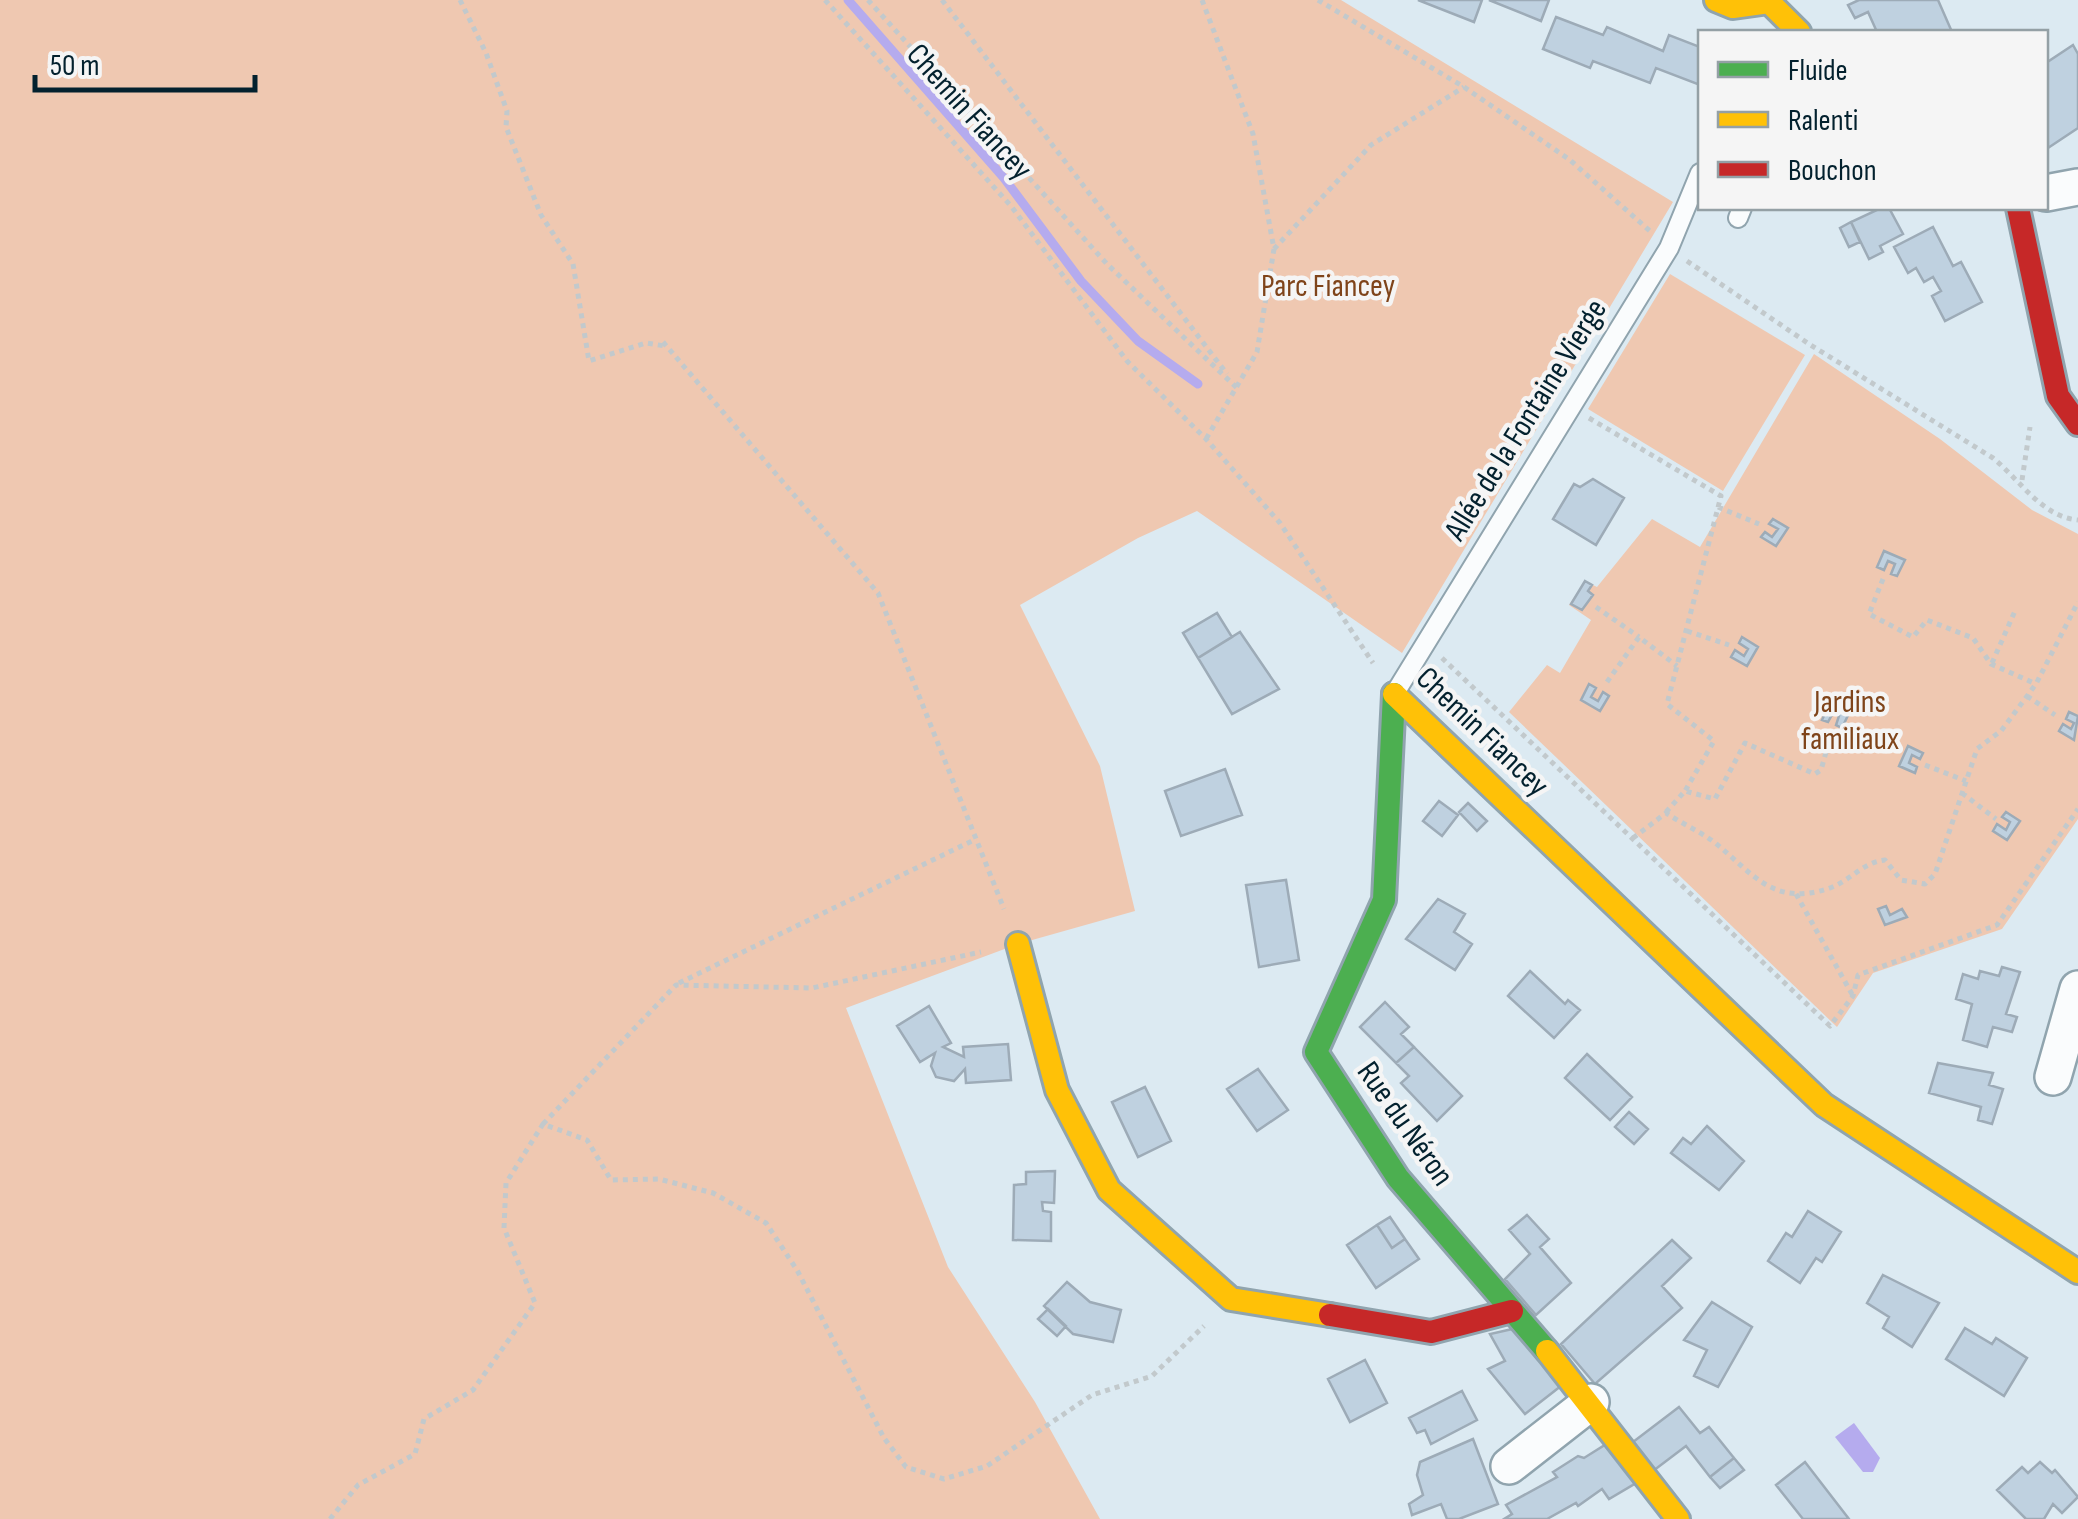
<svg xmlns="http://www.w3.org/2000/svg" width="2078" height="1519" viewBox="0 0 2078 1519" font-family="'Sofia Sans Condensed',sans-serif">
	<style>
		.green { fill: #efc8b1 }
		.water { fill: #b5abee }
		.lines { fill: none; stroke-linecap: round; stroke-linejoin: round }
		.stream { stroke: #b5abee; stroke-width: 9 }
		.building { fill: #bfd1e0; stroke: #9dabb7; stroke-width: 2.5 }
		.lane-casing { stroke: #90a4ae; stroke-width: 22 }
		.street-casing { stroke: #90a4ae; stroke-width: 40 }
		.fast-casing { stroke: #90a4ae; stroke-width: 28 }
		.slow-casing { stroke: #90a4ae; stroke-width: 28 }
		.jam-casing { stroke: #90a4ae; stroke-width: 28 }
		.path { stroke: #c2c9cc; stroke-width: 5; stroke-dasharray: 5 5; stroke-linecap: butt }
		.lane { stroke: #fafcfd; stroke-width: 18 }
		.street { stroke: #fafcfd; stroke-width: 35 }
		.fast { stroke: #4caf50; stroke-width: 22 }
		.slow { stroke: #ffc107; stroke-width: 22 }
		.jam { stroke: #c62828; stroke-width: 22 }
		.labels { text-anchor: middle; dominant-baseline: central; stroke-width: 9; stroke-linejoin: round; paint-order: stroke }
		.street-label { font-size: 32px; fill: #03212e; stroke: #f5f5f5 }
		.park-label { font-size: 32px; fill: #7f441a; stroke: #f5f5f5 }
	</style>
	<rect width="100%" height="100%" fill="#dceaf2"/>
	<path class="green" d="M0,0h1341l332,202 -271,451 -205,-142 -59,27 -118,67 80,161 35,145 -117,33 -172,64 102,259 87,135 65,117h-1100z
		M1670,274l135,81 -82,136 -135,-82z
		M1814,354l126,85 92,71 46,24v285l-76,110 -129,44 -36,54 -328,-315 38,-47 13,8 31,-53 -22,-15 16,-24 12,6 55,-68 48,28z"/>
	<path class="water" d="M1854,1423l26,35 -7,14h-10l-28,-35z"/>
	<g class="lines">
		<path class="stream" d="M848,0l156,178 77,103 57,60 60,43"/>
	</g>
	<path class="building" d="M1418,0h64l-8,22z
		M1489,0h60l-8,21z
		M1859,0h79l14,32h-75l-9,-20 -13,6 -7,-13z
		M1556,17l47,18 4,-8 56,24 6,-16 31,12v38l-44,-17 -6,15 -57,-22 -3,7 -47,-19z
		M2073,45l5,9v74l-30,20 -2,-85z
		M1881,208h8l14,26 -23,12 3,6 -14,7 -18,-37z
		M1851,222l9,20 -11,5 -9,-19z
		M1933,227l20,39 8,-4 21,40 -37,19 -13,-25 9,-5 -8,-14 -9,5 -8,-14 -8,5 -14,-26z
		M1593,479l31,19 -28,47 -43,-26 21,-35 6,3z
		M1773,519l15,9 -12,18 -15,-9 4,-5 7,5 6,-8 -9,-5z
		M1884,551l21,9 -8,16 -6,-2 4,-10 -7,-3 -4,9 -7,-3z
		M1585,581l7,4 -4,6 5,4 -11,15 -11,-6z
		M1217,613l15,24 -34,21 -15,-25z
		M1240,632l39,57 -47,25 -34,-56z
		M1742,637l16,10 -11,19 -16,-9 4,-7 9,6 4,-7 -9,-6z
		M1589,684l7,4 -5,9 7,4 5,-9 6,4 -9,15 -19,-11z
		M1830,703l20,8 -8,17 -6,-3 3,-9 -6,-3 -5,9 -6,-2z
		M2069,712l9,4 -4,24 -15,-9 4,-7 8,5 3,-6 -8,-4z
		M1908,746l15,7 -3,6 -8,-4 -3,8 8,4 -2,6 -16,-7z
		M1225,769l17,46 -61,21 -16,-45z
		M1439,801l19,14 -16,21 -19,-15z
		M1468,803l19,18 -10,10 -18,-19z
		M2006,812l14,9 -13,19 -14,-9 4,-7 9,6 4,-8 -8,-5z
		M1286,880l13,80 -40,7 -13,-82z
		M1438,899l27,15 -11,18 18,12 -17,26 -49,-31z
		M1886,906l4,9 12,-6 5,8 -22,8 -7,-16z
		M2002,967l18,5 -14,42 11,3 -5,15 -19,-5 -6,20 -24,-7 9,-36 -16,-5 7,-25 15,5 2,-8 19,5z
		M1530,971l35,33 3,-4 12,10 -26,28 -46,-42z
		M1385,1002l24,25 -8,7 13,13 -18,16 -36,-36z
		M929,1006l22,37 -8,4 21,10 -1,-10 45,-3 3,36 -45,3 -1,-14 -11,12 -18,-4 -5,-11 4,-13 -15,9 -23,-36z
		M1414,1047l48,49 -25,25 -36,-38 8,-7 -13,-13z
		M1587,1054l45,43 -22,23 -45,-42z
		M1938,1063l55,10 -4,12 14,4 -11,35 -14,-4 3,-13 -52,-14z
		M1258,1069l30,41 -31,21 -30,-42z
		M1145,1087l26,54 -33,16 -26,-55z
		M1629,1112l19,17 -14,15 -19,-17z
		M1707,1126l37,35 -25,29 -48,-37 12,-15 8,6z
		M1055,1171l-1,32 -12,-1 1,9 8,1v29l-38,-1 1,-55 12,-1v-12z
		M1808,1211l33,21 -19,30 -6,-4 -16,25 -32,-22 18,-28 6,4z
		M1527,1215l22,24 -9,8 31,36 -35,32 -31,-36 25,-25 -21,-24z
		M1390,1217l15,22 -13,9 -15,-23z
		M1377,1225l15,23 13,-9 14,20 -43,29 -29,-43z
		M1672,1240l19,18 -29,28 20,22 -87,76 -34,-40z
		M1883,1275l56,28 -27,44 -29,-19 6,-11 -22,-14z
		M1067,1282l23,20 31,8 -8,32 -40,-8 -29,-28z
		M1712,1302l40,25 -34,60 -24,-11 13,-26 -23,-10z
		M1048,1309l18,17 -9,10 -19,-17z
		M1517,1328l49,54 -41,32 -37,-45 17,-8 -15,-27z
		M1965,1328l27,16 4,-6 31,20 -23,38 -58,-37z
		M1365,1360l22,43 -37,19 -22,-43z
		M1462,1391l15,29 -46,24 -6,-14 -8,3 -8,-15z
		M1679,1407l21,26 9,-6 25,31 -24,19 -24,-31 -33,25 -20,-29z
		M1473,1439l25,65 -39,15h-12l-6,-15 -29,11 -3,-11 14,-9 -6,-20 3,-13z
		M1608,1443l28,40 -27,16 -7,-10 -24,17 -2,-3 -29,16h-43l8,-5 -6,-9 51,-28 -4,-5 25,-16 6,2z
		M1734,1458l10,12 -24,18 -10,-11z
		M1805,1462l44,57h-46l-27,-34z
		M2040,1462l12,11 3,-3 23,27 -16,16 -9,-9 -9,15h-18l-29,-29 25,-23 6,6z"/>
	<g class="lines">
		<g class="lane-casing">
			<path id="lane" d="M1738,218l4,-10
				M1395,693l274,-445 31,-75"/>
		</g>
		<g class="street-casing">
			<path id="street" d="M2046,193l32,-6
				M2053,1077l25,-88
				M1509,1466l82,-64"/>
		</g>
		<g class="fast-casing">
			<path id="fast" d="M1394,694l-10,206 -68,152 82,126 149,173"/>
		</g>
		<g class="slow-casing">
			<path id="slow" d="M1716,0l17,7 36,-5 30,30
				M1394,694l430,411 254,167
				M1018,944l39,146 52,100 122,109 99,16
				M1547,1351l131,168"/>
		</g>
		<g class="jam-casing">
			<path id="jam" d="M2018,208l40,188 20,28
				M1330,1315l101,17 81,-21"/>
		</g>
		<path class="path" d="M460,0l26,53 21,58 -1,16 35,88 32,49 16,97 57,-18 19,3
			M825,0l186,206 116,155 79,78 74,84 93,140
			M868,0l239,264 131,125
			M942,0l285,374
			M1202,0l51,134 21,115 -17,103 -51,87
			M1318,0l146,87 106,73 81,72
			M1274,249l97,-104 93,-58
			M1687,261l122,83 184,114c27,22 49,59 85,62
			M663,342l215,251 126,316
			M1589,418l132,78 -54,208 47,37 -29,50
			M2022,480l8,-53
			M1718,507l41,17
			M1883,579l-14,35 44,23 14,-17 46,18 18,26 45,20
			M1596,607l43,30
			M1687,631l42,14
			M1442,658l388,368 23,-30 5,-21 139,-50 81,-116
			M1992,663l23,-52
			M1607,682l32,-45 38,29
			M2027,696l28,19
			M1925,765l41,16
			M1962,793l34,26
			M1666,812l19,-21 30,8 30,-56 70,31 6,-4 11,-39
			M1633,838l33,-25c15,10 33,18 48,29 38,30 58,66 116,46 20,-7 33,-26 55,-28l16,20 24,4 10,-10 42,-125 24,-18 35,-47 42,-82
			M1796,894l57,102
			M679,983l297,-144
			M543,1124l133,-139 136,3 169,-36
			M330,1519l28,-34 57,-31 9,-35 49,-29 62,-87 -31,-75 2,-45 37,-59 44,16 24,40 48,-1 54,14 53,30 31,47 87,168 22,29 38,12 43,-13 105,-71 60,-19 52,-50"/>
		<use href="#lane" class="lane"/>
		<use href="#street" class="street"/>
		<use href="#fast" class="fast"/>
		<use href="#slow" class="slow"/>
		<use href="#jam" class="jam"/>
	</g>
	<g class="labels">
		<g class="street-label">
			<text transform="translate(969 112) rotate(48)">Chemin Fiancey</text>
			<text transform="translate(1526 420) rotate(-58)">Allée de la Fontaine Vierge</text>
			<text transform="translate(1482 732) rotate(44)">Chemin Fiancey</text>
			<text transform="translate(1405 1124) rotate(55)">Rue du Néron</text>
		</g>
		<g class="park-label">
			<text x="1328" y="286">Parc Fiancey</text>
			<text x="1850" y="702">Jardins<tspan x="1850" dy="37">familiaux</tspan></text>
		</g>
	</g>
	<rect x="1698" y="30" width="350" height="180" fill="#f5f5f5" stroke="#94a0a5" stroke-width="2.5"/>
	<rect x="1718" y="62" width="50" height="15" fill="#4caf50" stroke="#94a0a5" stroke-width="2.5"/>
	<text x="1788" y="80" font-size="30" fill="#03212e">Fluide</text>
	<rect x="1718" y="112" width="50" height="15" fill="#ffc107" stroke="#94a0a5" stroke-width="2.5"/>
	<text x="1788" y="130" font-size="30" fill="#03212e">Ralenti</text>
	<rect x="1718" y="162" width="50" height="15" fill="#c62828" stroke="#94a0a5" stroke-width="2.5"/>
	<text x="1788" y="180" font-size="30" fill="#03212e">Bouchon</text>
	<path d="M35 75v15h220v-15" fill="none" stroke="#03212e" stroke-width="5"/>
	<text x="50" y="75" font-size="30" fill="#03212e" stroke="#f5f5f5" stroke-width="8" paint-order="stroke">50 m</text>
</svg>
